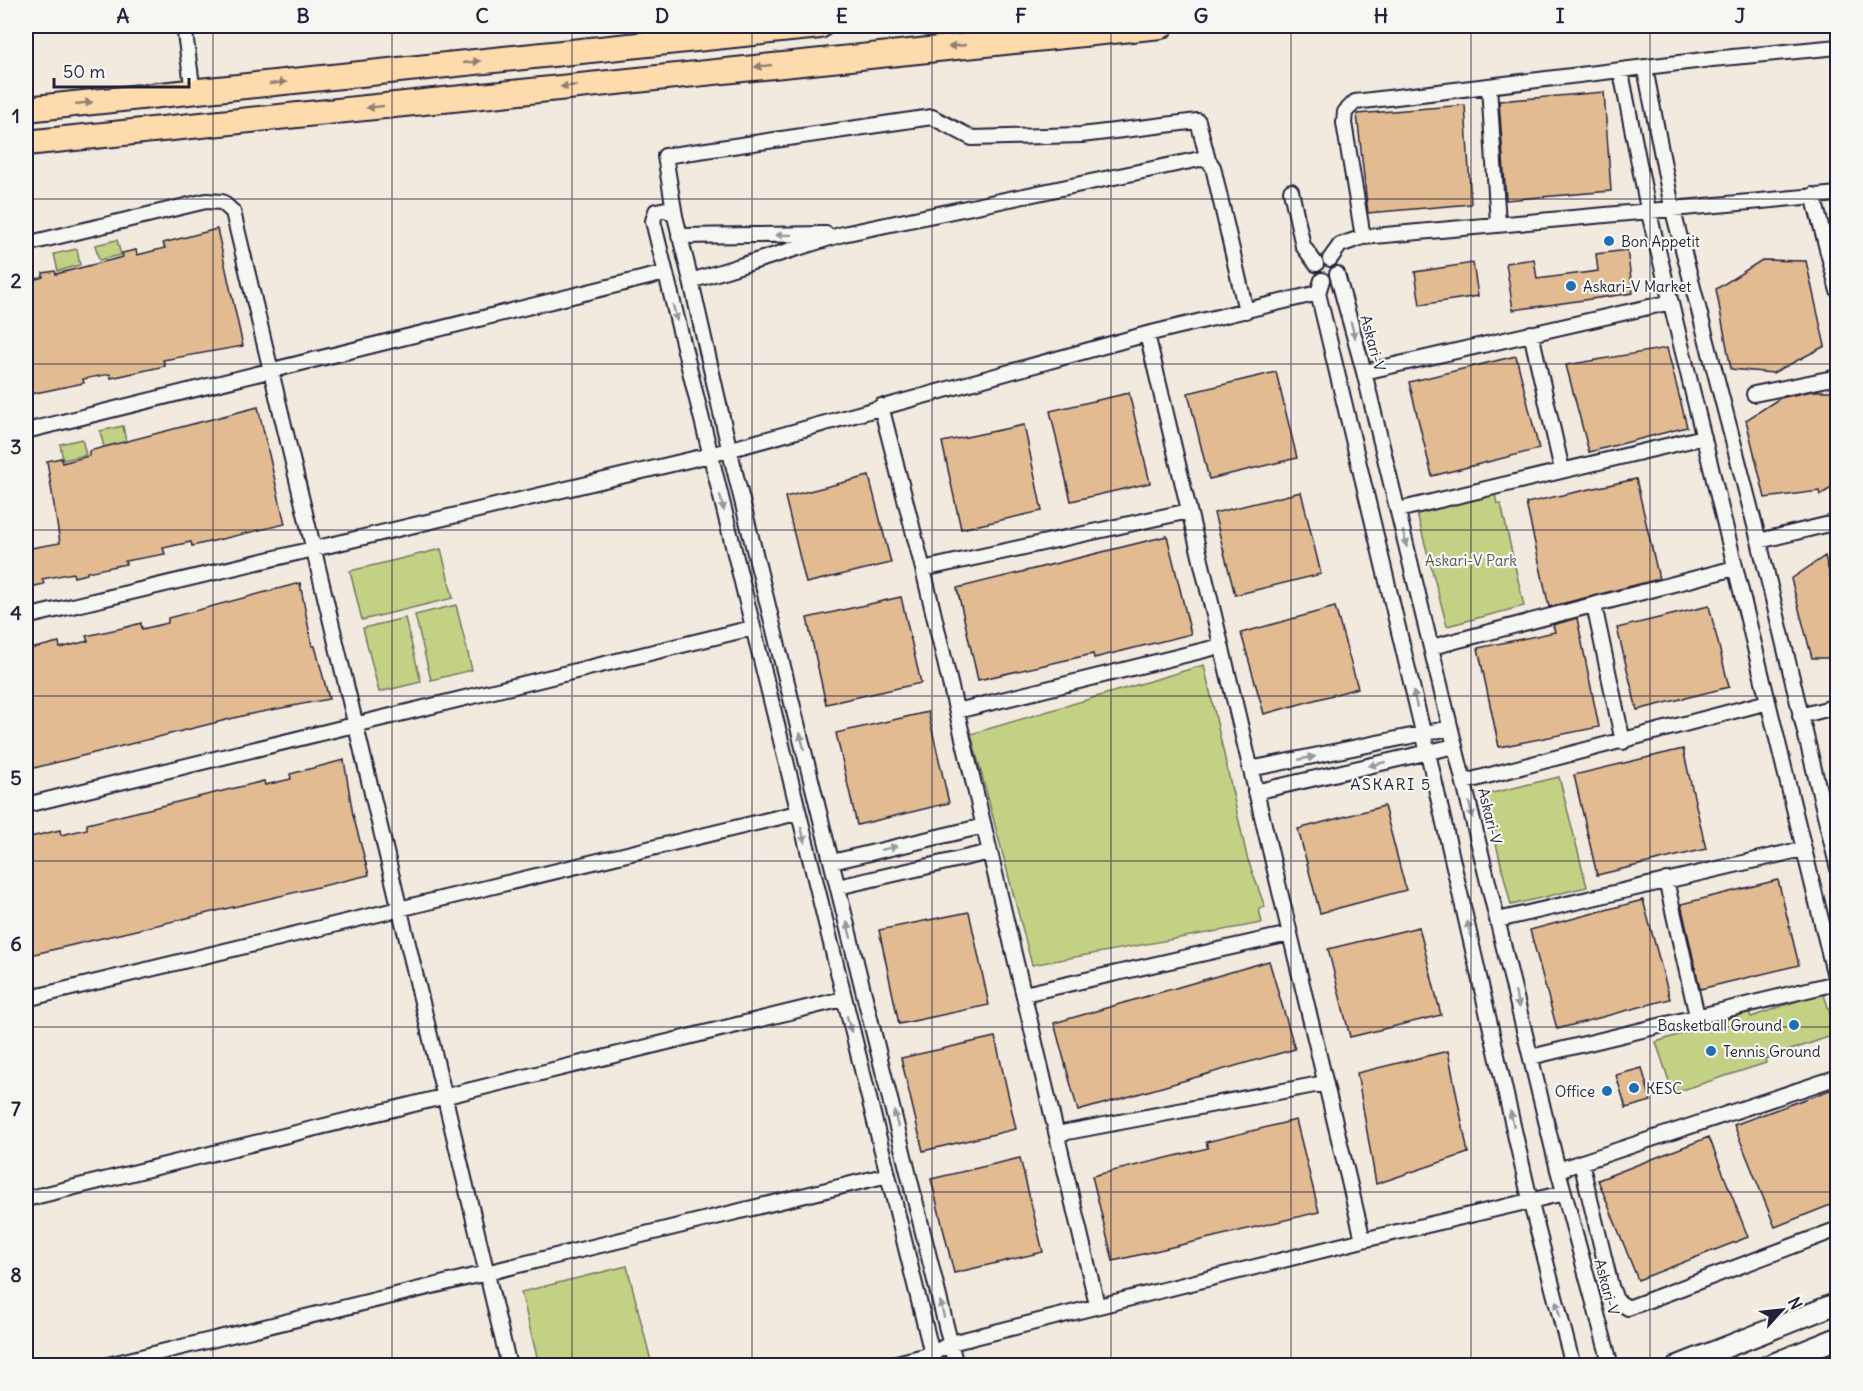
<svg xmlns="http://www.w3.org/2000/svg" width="1863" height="1391" viewBox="0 0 1863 1391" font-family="Delius,sans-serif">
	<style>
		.green { fill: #c3d185; stroke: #727a60; stroke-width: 1.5 }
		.building { fill: #e2bb92; stroke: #22223b; stroke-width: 1.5 }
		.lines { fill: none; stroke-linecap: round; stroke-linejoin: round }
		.minor-casing { stroke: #22223b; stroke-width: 18 }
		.secondary-casing { stroke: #22223b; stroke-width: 24 }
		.trunk-casing { stroke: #22223b; stroke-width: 28 }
		.minor { stroke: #f6f6f2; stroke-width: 14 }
		.secondary { stroke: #f6f6f2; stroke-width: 20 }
		.trunk { stroke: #fedbac; stroke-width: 24 }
		.oneway { fill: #907e74 }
		.oneway2 { fill: #9797a0 }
		.grid { fill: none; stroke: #22223b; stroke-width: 1.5; stroke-opacity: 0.55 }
		.poi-dot { fill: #1f6fb2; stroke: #f6f6f2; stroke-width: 2 }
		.labels { text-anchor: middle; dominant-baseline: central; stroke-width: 4.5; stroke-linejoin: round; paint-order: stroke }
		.poi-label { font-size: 15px; fill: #22223b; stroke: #f6f6f2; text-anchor: start }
		.street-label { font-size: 15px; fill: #22223b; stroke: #f6f6f2 }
		.park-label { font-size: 15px; fill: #525751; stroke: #f6f6f2 }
		.neighbourhood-label { font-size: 16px; letter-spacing: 1.5px; fill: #22223b; stroke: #f6f6f2 }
		.neatline { fill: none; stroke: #22223b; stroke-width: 2 }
		.grid-label { font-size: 20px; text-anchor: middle; font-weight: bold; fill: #22223b }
	</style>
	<rect width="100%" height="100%" fill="#f2eadf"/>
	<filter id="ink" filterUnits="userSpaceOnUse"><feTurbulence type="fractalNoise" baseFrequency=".0167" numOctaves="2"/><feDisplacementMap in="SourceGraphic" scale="12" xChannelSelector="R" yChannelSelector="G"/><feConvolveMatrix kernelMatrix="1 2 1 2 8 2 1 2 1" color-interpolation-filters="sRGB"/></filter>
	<g filter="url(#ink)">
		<path class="green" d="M117,240l4,15 -22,5 -4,-15z
			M77,249l3,16 -22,6 -4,-17z
			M123,426l3,16 -22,5 -4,-16z
			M82,439l4,16 -23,5 -3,-16z
			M1495,494l2,10h4l23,102 -77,20 -30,-112z
			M441,549l12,49 -91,22 -12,-49z
			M456,605l16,65 -41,10 -16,-65z
			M405,618l16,64 -42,10 -16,-64z
			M1204,665l43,192 18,50 -6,2 3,14 -230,42 -61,-231z
			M1559,777l28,110 -76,18 -27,-110z
			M1823,992l14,42 -72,25 1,4 -93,30 -17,-51 93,-30 2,5z
			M627,1266l25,99h-113l-18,-73z"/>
		<path class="building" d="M1604,92l7,99 -105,9 -7,-99z
			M1465,105l6,99 -103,9 -11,-99z
			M217,229l26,117 -80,14 2,6 -54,12 -1,-4 -27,5 1,4 -58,12v-113l17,-5v-4l12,-2 1,3 67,-17 -1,-4 14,-3 1,5 28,-7 -2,-5z
			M1627,250l6,43 -120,17 -7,-47 28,-4 3,20 61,-8 -2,-17z
			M1762,260l44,1 19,85 -52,27 -42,-4 -15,-80z
			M1473,263l5,33 -58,9 -5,-33z
			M1667,348l20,79 -98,25 -23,-87z
			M1516,356l23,93 -107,27 -23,-94z
			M1276,372l21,86 -88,21 -21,-86z
			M1812,391h26v93l-18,11 -1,-4 -54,7 -19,-78 34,-22z
			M1129,393l21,90 -79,18 -21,-90z
			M258,407l27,117 -80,19 -13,3 -1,-4 -28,6 2,6 -40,7 1,3 -39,8v2l-13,3 -1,-4 -31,6 2,5 -14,3 -1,-4 -3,1v-35l34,-6 -13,-82 14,-3 1,5 27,-7v-5z
			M1024,425l18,86 -81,18 -19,-87z
			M869,476l22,87 -85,20 -21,-86z
			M1636,479l23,100 -110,28 -23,-104z
			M1301,492l20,82 -86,21 -21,-82z
			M1167,536l24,98 -97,24 -1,-4 -115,26 -21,-92z
			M1825,556l13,51v51h-26l-21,-79z
			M300,583l12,63h3l14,53 -83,16 -220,55v-120l33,-8 1,6 28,-7 -2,-5 41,-9 14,-4 1,6 26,-6v-5z
			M901,597l20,86 -95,21 -19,-86z
			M1709,606l20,81 -92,23 -20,-82z
			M1335,607l23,81 -94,26 -23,-81z
			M1577,618l22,109 -100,20 -21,-99 77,-16 -2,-7z
			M928,712l21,91 -92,22 -21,-92z
			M1683,749l23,100 -109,26 -23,-100z
			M344,760l9,55 16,60 -343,81v-118l34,-8 1,5 26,-6v-5l45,-11 132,-32 1,4 26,-6 -1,-5z
			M1384,806l22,84 -86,23 -22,-84z
			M1778,880l21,85 -99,24 -19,-85z
			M1643,900l27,99 -113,30 -27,-99z
			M969,912l20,93 -90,19 -20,-94z
			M1419,927l22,88 -91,22 -22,-88z
			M1269,961l26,88 -217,62 -24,-88z
			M995,1037l21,92 -93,22 -22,-93z
			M1448,1051l20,102 -92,31 -19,-111z
			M1642,1068l9,33 -25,7 -10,-33z
			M1838,1087v115l-63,25 -41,-102z
			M1296,1120l23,92 -206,49 -21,-85 116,-28 -2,-6z
			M1709,1137l39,100 -110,43 -40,-100z
			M1020,1158l23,94 -89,21 -23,-94z"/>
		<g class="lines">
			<g class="minor-casing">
				<path id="minor" d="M184,26l9,66
					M1645,68l27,139 87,334 79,328
					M1621,72l27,137 190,780
					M1489,87l9,136
					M1291,191l12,55 13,18
					M1813,195l25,96
					M675,216l-10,-60 267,-39 40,21 109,-3 117,-14 10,39 5,7 33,144
					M679,236l147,-2
					M1363,237l-19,-114 1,-11 10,-10 357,-43 126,-12
					M26,244l180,-43 16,1 11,10 276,1154
					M1330,259l10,-14 23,-8 475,-43
					M1337,274l27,98 194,798 53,196
					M691,281l152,-47 357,-75 8,1
					M1318,293l110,460 102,447 43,166
					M1531,333l31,137
					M1147,334l216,906
					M1364,372l307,-70
					M1754,394l84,-17
					M881,406l42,163 174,736
					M26,431l639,-158
					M1398,510l306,-73
					M1759,541l79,-19
					M923,569l266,-58
					M1594,605l29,137
					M26,617l684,-162 437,-121 171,-41 4,-13
					M1432,647l303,-79
					M957,711l264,-65
					M1800,716l38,-10
					M1250,769l200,-41
					M1464,782l304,-80
					M1255,792l200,-46
					M26,805l726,-177
					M832,862l152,-36
					M1666,880l31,136
					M838,887l152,-35
					M1498,920l305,-71
					M1024,994l265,-60
					M26,999l771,-186
					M1531,1057l305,-74
					M1057,1134l268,-51
					M1581,1162l30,124 5,14 12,8 210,-79
					M1558,1170l280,-93
					M26,1199l817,-200
					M104,1366l784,-191
					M885,1366l47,-12 19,-11 412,-103 201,-47
					M935,1366l-282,-1145 3,-10 10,-2 9,7 16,65 38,167 227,918"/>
			</g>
			<g class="secondary-casing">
				<path id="secondary" d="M1678,1366l160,-63
					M1768,1366l70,-28"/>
			</g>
			<g class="trunk-casing">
				<path id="trunk" d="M26,109l794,-83
					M26,143l1135,-117"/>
			</g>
			<use href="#minor" class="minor"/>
			<use href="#secondary" class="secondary"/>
			<use href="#trunk" class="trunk"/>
		</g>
		<defs><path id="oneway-solid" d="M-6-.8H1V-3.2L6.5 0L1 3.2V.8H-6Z" transform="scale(1.5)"/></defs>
		<g class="oneway">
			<use href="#oneway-solid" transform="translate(957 46) rotate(174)"/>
			<use href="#oneway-solid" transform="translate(472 62) rotate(-6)"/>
			<use href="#oneway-solid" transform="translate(763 66) rotate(174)"/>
			<use href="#oneway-solid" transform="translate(278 83) rotate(-6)"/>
			<use href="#oneway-solid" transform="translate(569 86) rotate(174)"/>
			<use href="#oneway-solid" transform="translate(84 103) rotate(-6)"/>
			<use href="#oneway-solid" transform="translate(375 107) rotate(174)"/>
		</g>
		<g class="oneway2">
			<use href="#oneway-solid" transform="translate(784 235) rotate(179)"/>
			<use href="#oneway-solid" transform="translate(675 313) rotate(76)"/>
			<use href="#oneway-solid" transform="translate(1353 330) rotate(75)"/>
			<use href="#oneway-solid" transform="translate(722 503) rotate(76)"/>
			<use href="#oneway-solid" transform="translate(1405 539) rotate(76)"/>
			<use href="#oneway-solid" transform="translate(1415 699) rotate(-103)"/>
			<use href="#oneway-solid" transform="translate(802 741) rotate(-104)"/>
			<use href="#oneway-solid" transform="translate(1307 758) rotate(-11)"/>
			<use href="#oneway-solid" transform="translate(1377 764) rotate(167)"/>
			<use href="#oneway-solid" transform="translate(1471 810) rotate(76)"/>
			<use href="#oneway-solid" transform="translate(803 835) rotate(76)"/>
			<use href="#oneway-solid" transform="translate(889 848) rotate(-14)"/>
			<use href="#oneway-solid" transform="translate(1469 929) rotate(-103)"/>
			<use href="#oneway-solid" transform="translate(849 930) rotate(-104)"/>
			<use href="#oneway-solid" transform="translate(1517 1000) rotate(77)"/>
			<use href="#oneway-solid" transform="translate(849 1024) rotate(75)"/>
			<use href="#oneway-solid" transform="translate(896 1119) rotate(-104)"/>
			<use href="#oneway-solid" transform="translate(1512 1119) rotate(-103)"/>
			<use href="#oneway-solid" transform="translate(942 1309) rotate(-104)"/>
			<use href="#oneway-solid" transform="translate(1558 1309) rotate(-104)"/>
		</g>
	</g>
	<path class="grid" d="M213,26v1340M392,26v1340M572,26v1340M752,26v1340M932,26v1340M1111,26v1340M1291,26v1340M1471,26v1340M1650,26v1340M26,199h1812M26,364h1812M26,530h1812M26,696h1812M26,861h1812M26,1027h1812M26,1192h1812"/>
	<g class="poi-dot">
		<circle cx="1609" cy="241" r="6"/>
		<circle cx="1571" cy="286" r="6"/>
		<circle cx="1794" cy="1025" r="6"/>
		<circle cx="1711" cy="1051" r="6"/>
		<circle cx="1634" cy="1088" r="6"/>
		<circle cx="1607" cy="1091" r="6"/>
	</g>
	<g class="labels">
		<g class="poi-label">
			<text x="1621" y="241">Bon Appetit</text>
			<text x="1583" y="286">Askari-V Market</text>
			<text x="1782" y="1025" text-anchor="end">Basketball Ground</text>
			<text x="1723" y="1051">Tennis Ground</text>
			<text x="1646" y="1088">KESC</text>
			<text x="1595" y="1091" text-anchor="end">Office</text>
		</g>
		<g class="street-label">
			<text transform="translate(1373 343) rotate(75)">Askari-V</text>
			<text transform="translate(1490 816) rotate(76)">Askari-V</text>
			<text transform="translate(1607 1287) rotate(75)">Askari-V</text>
		</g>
		<g class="park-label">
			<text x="1471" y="560">Askari-V Park</text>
		</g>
		<g class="neighbourhood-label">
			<text x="1391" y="784">ASKARI 5</text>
		</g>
	</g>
	<rect width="1863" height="1391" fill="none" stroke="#f6f6f2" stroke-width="66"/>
	<g transform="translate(1782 1310) rotate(63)" stroke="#f6f6f2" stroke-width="4.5" paint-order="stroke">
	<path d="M0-4.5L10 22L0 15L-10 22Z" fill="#22223b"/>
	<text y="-9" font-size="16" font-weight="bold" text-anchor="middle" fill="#22223b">N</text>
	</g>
	<path d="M54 78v9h135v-9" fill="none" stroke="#22223b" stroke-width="3"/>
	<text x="63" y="78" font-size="18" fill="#22223b" stroke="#f6f6f2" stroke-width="4.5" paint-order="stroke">50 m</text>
	<rect x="33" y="33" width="1797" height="1325" class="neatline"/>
	<g class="grid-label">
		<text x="123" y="23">A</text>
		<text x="303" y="23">B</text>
		<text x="482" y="23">C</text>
		<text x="662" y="23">D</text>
		<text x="842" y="23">E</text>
		<text x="1021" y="23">F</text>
		<text x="1201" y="23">G</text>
		<text x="1381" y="23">H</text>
		<text x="1560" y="23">I</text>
		<text x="1740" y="23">J</text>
		<text x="16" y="123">1</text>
		<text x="16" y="288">2</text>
		<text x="16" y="454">3</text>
		<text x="16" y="620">4</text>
		<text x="16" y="785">5</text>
		<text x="16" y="951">6</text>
		<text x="16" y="1116">7</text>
		<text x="16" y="1282">8</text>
	</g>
</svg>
